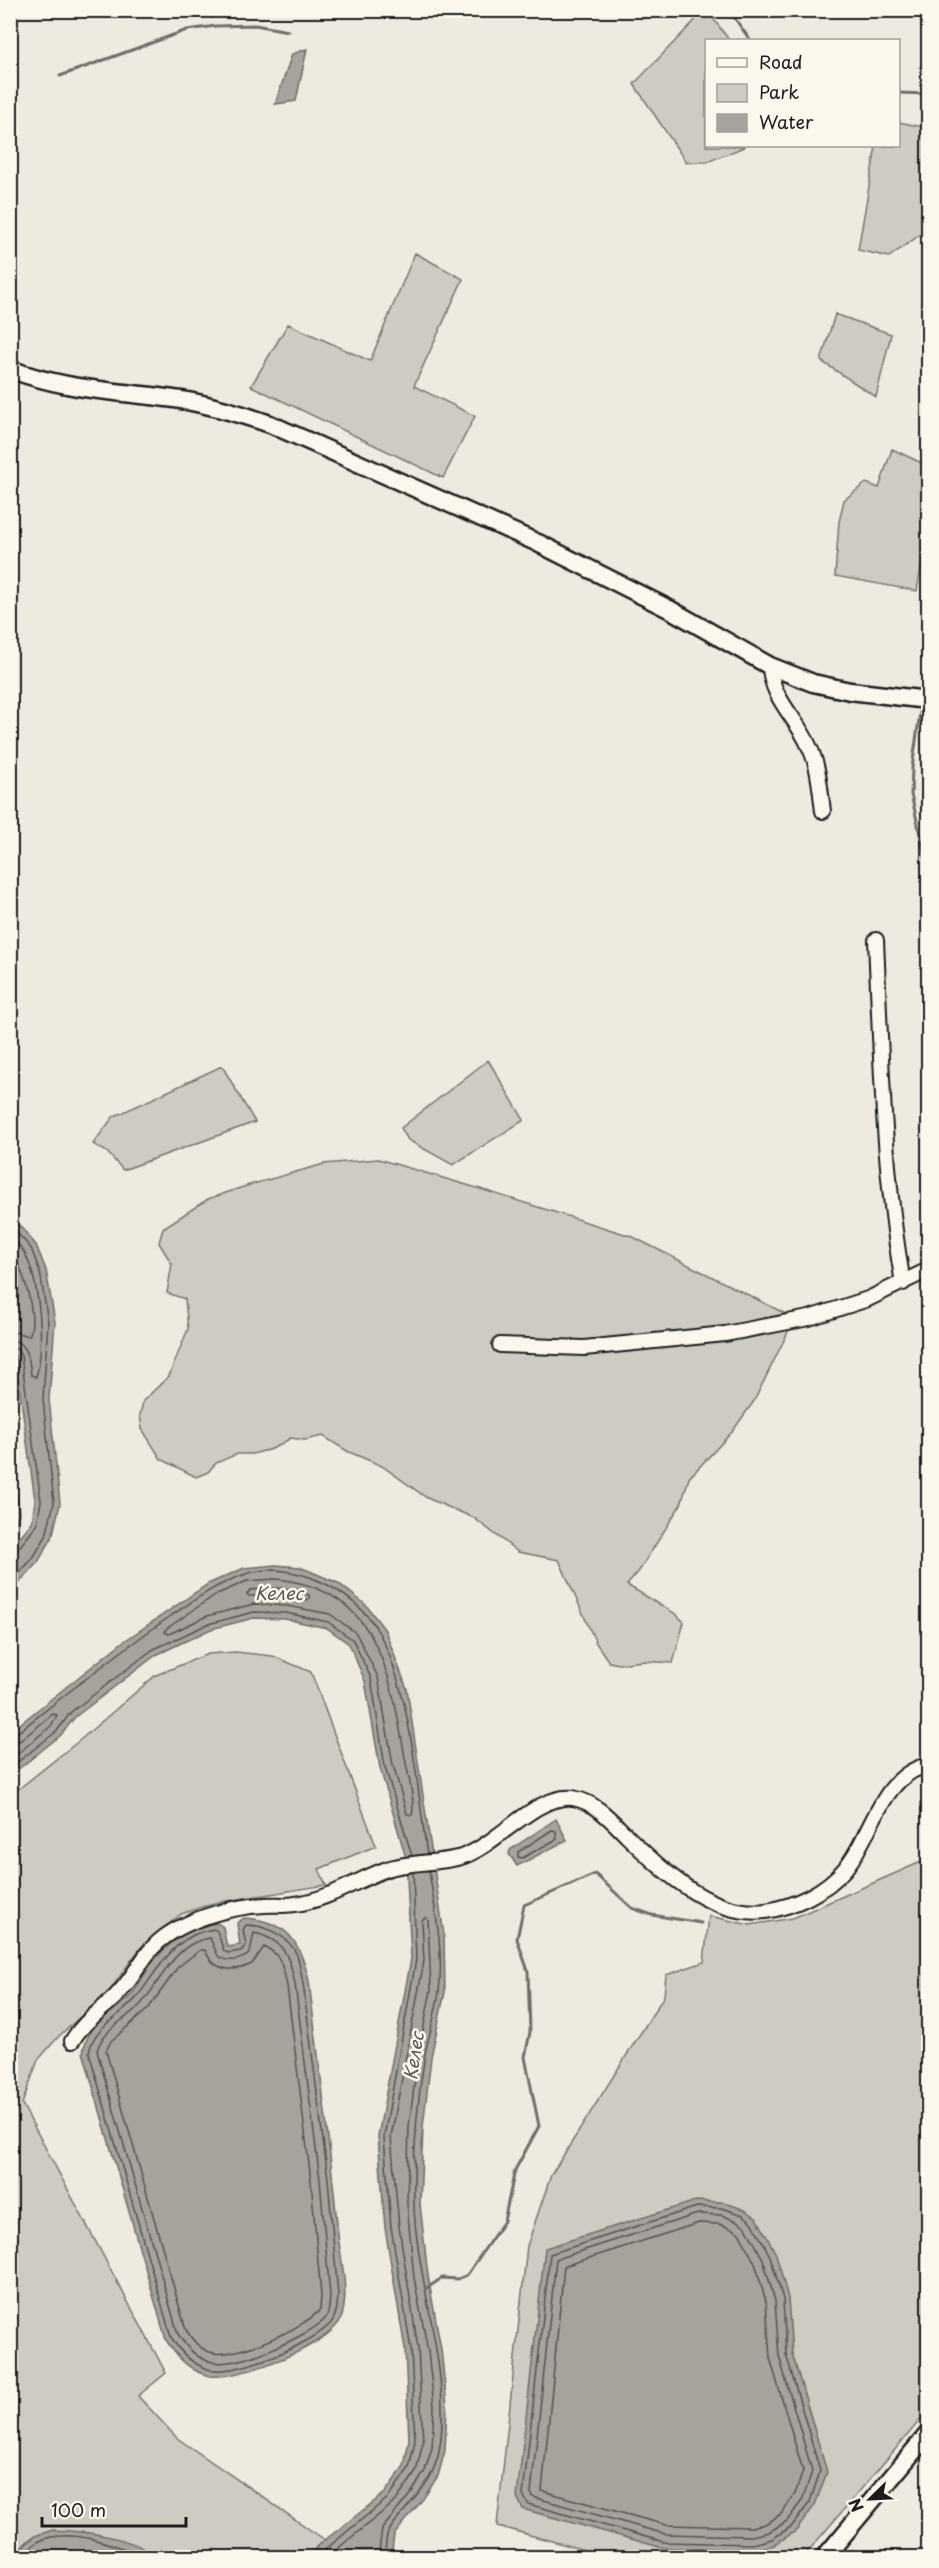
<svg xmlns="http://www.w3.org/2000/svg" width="939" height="2568" viewBox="0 0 939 2568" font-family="'Playpen Sans',sans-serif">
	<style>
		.green { fill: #ceccc2; stroke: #75746f; stroke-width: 1.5 }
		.water { fill: #a6a39d; stroke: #6f6d69; stroke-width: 1.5 }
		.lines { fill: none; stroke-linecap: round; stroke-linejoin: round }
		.shore { stroke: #535250; stroke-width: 1.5 }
		.stream { stroke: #6f6d69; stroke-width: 3 }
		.minor-casing { stroke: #1c1c1c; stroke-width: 18 }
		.major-casing { stroke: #1c1c1c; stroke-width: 21 }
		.minor { stroke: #fbf7ec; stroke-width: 14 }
		.major { stroke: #fbf7ec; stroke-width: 16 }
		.labels { text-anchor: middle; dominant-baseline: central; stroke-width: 5; stroke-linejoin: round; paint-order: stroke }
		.water-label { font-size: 18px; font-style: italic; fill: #5a5956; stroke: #fbf7ec }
	</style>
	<rect width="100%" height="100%" fill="#eeeadf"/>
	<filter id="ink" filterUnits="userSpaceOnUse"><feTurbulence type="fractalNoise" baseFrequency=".0167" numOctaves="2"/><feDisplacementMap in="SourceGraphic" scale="12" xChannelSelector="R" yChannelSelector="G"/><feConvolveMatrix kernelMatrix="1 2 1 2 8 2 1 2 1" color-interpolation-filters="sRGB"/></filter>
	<g filter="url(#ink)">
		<path class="green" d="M704,11h4l21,29h-23v106h38v1l-37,15h-21l-52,-78z
			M899,122l29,6v101l-39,28 -31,-7 18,-104h22z
			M415,253l48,26 -49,107 61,30 -32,62 -192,-92 37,-62 82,37z
			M835,314l56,20 -15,63 -55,-36z
			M892,449l36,17v61l-11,64 -82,-15 4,-54 5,-22 22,-17 13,5z
			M488,1060l36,60 -71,45 -45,-25 -7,-12z
			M222,1066l33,56 -132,48 -16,-18 -14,-8 20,-27z
			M378,1159l99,29 154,48 155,78 4,14 -36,73 -22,31 -43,46 -8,26 -42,67 -12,14 49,29 8,8 -11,41 -30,-2 -24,3 -10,-2 -13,-19 -37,-83 -41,-8 -44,-34 -47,-20 -45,-32 -35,-15 -24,-15 -18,4 -14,-2 -19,11 -20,5h-15l-21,9 -8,9 -12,5 -35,-18 -19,-30 -2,-14 3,-14 26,-25 19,-47 -3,-30 -18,-6 5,-29 -13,-21 4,-15 45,-29 38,-13 78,-22z
			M10,1429l9,85 -8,19h-1z
			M236,1652l37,4 38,16 65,174 -57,23 7,16 -112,18 -33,11 -40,33 -31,43 -51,46 -21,24 -16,44 144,269 -28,23 39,42 148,102 -19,17 -149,1c-23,-21 -93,-34 -122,-22 -9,4 -16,16 -24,22v-763l69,-55 76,-65 52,-21z
			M928,1859v552l-124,145 -10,2 -184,-1 -113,-31 30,-280 24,-71 113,-179 2,-21 38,-13 5,-46 41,9 43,-7z"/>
		<path class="water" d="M307,49l-11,52 -21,3 17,-50z
			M11,1215l25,30 10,25 9,52 -6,77 11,105 -8,34 -14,24 -27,30v-44l21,-26 3,-22 -20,-143 -4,-9z
			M275,1565l25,2 38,16 28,22 19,25 22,59 37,246 1,57 -14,65 -8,70 -3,77 8,72 13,73 6,57 -2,45 -7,25 -15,23 -29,36 -3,22h-85l19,-17 60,-47 19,-27 5,-26 -4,-91 -20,-121 -7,-92 33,-177 -5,-101 -26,-90 -15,-87 -16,-37 -22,-16 -42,-9 -31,-1 -43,11 -55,26 -81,62 -14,18 -50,40v-44l109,-87 88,-60 36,-16z
			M556,1819l11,21 -50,26 -8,-12 1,-4z
			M244,1918c45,3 56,24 65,63 10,85 22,169 29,254 3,25 11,56 4,81 -8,29 -104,64 -132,60 -20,-4 -34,-20 -44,-36l-83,-288c7,-35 29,-35 49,-58 7,-10 13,-21 20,-31 16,-21 39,-37 65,-40l6,4 4,20 13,-2 -3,-22z
			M696,2201l27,1 22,8 12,8 19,36 12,44 4,55 35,119 -12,33 -19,26 -22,14 -20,5 -91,-2 -140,-39 -6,-12 28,-249z
			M53,2530c30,1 81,7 104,27l-70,1 -22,-4 -7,3h-46l23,-21z"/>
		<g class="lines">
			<path class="shore" d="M10,1225l21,23 9,24 8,50 -5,77 11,104 -8,33 -13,22 -23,25
				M10,1236c5,6 12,11 15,18 15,29 20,92 11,123l-5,-2c-2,-15 -2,-34 -21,-35
				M10,1250c13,14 28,69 19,86l-19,-5
				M10,1347l7,2 4,7 20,145 -4,24 -20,25 -7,1
				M275,1579c100,8 115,90 129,173 2,16 12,49 8,63l-5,-1 -14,-49 -15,-88 -22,-44 -26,-19 -43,-8 -33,-2 -47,12 -38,18 -4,-2 1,-3 49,-34 32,-14z
				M274,1588l21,1 14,6 1,3 -3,2 -21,-4h-37l-2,-2 3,-4z
				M10,1735l7,-2c48,-38 96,-77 148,-113 25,-17 49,-35 78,-45 47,-18 114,16 136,58 32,58 38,155 48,221
				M10,1743l11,-3 32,-26 4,1 -6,11 -41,34
				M10,1768l47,-37 14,-19 81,-62 56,-26 46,-12 32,1 42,9 25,18 18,38 14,89 27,89
				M552,1830l4,1 1,8 -35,19 -4,-1v-5z
				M246,1925c19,0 43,11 51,30 3,8 4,19 6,28l25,196 10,117c-1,10 -1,19 -7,27 -17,20 -97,54 -123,46 -17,-5 -28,-17 -37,-32l-82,-285c6,-28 32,-35 48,-55 22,-28 37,-63 77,-68l3,2 7,20 4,2 13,-2 5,-6 -3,-15z
				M254,1933c31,7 35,23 41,51l25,196 10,116c-1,8 0,17 -5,23 -18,18 -86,48 -112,43 -16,-2 -27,-15 -35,-28l-81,-283c5,-22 29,-31 44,-47 21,-23 33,-62 69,-66l8,18c9,7 23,5 32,-3z
				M264,1947c18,7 19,21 23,39l24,195 10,115 -1,13c-12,18 -85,49 -106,44 -13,-2 -21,-12 -28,-23l-80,-279 5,-10 37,-32 30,-42 22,-17h5c8,21 28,23 47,14z
				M697,2207l25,1 21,7 9,7 18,34 13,43 3,55 34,117 -10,31 -18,24 -20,13 -19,5 -89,-2 -136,-38 -5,-9 27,-241z
				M698,2214l23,1 18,7 7,5 17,32 12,42 4,55 33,115 -9,28 -16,22 -18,11 -17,4 -87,-2 -132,-37 -2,-4 25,-234z
				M699,2223l20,1 16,6 4,3 16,30 11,39 4,56 33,113 -8,23 -14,20 -16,10 -14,3 -85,-2 -124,-34 22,-225z
				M20,2558c6,-6 12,-12 18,-16 28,-17 82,4 110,16
				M315,2558l74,-61 20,-29 6,-27 -4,-92 -20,-122 -7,-90 32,-177 -3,-88
				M326,2558l70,-57 20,-29 7,-30 -5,-94 -19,-121 -8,-90 33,-176 -2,-41 4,-3 2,2 3,71 -13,66 -9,70 -2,78 7,74 14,73 6,55 -2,42 -7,23 -13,21 -30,37 -4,29
				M385,2558c0,-8 0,-20 4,-27 18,-29 43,-43 50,-80 14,-75 -23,-170 -25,-247 -1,-49 3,-102 11,-150 4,-20 11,-41 14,-62 5,-40 -4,-82 -10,-121"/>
			<path class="stream" d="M729,10l21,30
				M60,76l127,-46 29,-4 39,-1 33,6
				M898,93l30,1
				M923,694l5,-80
				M921,706l-9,62 -1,26 17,76
				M427,2288l15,-10 16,1 9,-4 37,-54 11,-51 24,-44 -14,-69 5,-25 -2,-61 -11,-32 7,-34 71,-31 37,34 20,7 49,8"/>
			<g class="minor-casing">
				<path id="minor" d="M770,666c1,33 27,52 39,80 10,20 11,43 14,65
					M876,940c5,114 7,230 27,343
					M500,1345l84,3 141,-14 84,-16 59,-19 60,-29
					M72,2041c11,-19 29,-30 44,-45 25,-25 26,-49 63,-68 25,-13 56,-21 85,-23 10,-1 21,1 31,-1 34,-4 61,-24 92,-35 24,-8 55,-5 77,-13 35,-13 72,-62 109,-58 23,4 39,23 55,39 37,36 90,87 148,72 29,-7 60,-24 76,-50 22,-33 32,-84 76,-94"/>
			</g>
			<g class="major-casing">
				<path id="major" d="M10,369c56,22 113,22 171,31 31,5 60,14 89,24l268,119 133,67 99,56 43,17 37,8 78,9
					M824,2558l104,-124"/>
			</g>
			<use href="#minor" class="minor"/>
			<use href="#major" class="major"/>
		</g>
	</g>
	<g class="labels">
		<g class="water-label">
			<text x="279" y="1592">Келес</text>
			<text transform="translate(413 2056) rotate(-81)">Келес</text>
		</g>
	</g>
	<rect width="939" height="2568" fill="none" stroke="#fbf7ec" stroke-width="36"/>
	<rect x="18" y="18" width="903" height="2532" fill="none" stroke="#1c1c1c" stroke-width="2" filter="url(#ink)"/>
	<rect x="705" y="39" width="195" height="108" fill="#fbf7ec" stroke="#a29f99" stroke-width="1.5"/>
	<rect x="717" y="58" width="30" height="9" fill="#fbf7ec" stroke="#a29f99" stroke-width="1.5"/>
	<text x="759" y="69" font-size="18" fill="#1c1c1c">Road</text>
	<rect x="717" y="84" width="30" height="18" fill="#ceccc2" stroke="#a29f99" stroke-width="1.5"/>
	<text x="759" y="99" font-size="18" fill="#1c1c1c">Park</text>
	<rect x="717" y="114" width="30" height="18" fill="#a6a39d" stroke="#a29f99" stroke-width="1.5"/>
	<text x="759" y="129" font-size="18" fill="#1c1c1c">Water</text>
	<g transform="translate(870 2499) rotate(246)" stroke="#fbf7ec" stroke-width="4.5" paint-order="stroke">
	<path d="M0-4.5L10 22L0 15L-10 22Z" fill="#1c1c1c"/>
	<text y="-9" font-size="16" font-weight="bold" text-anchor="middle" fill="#1c1c1c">N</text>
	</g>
	<path d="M42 2517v9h144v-9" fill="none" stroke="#1c1c1c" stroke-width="3"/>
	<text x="51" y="2517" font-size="18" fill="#1c1c1c" stroke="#fbf7ec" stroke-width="4.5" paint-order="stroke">100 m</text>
</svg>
